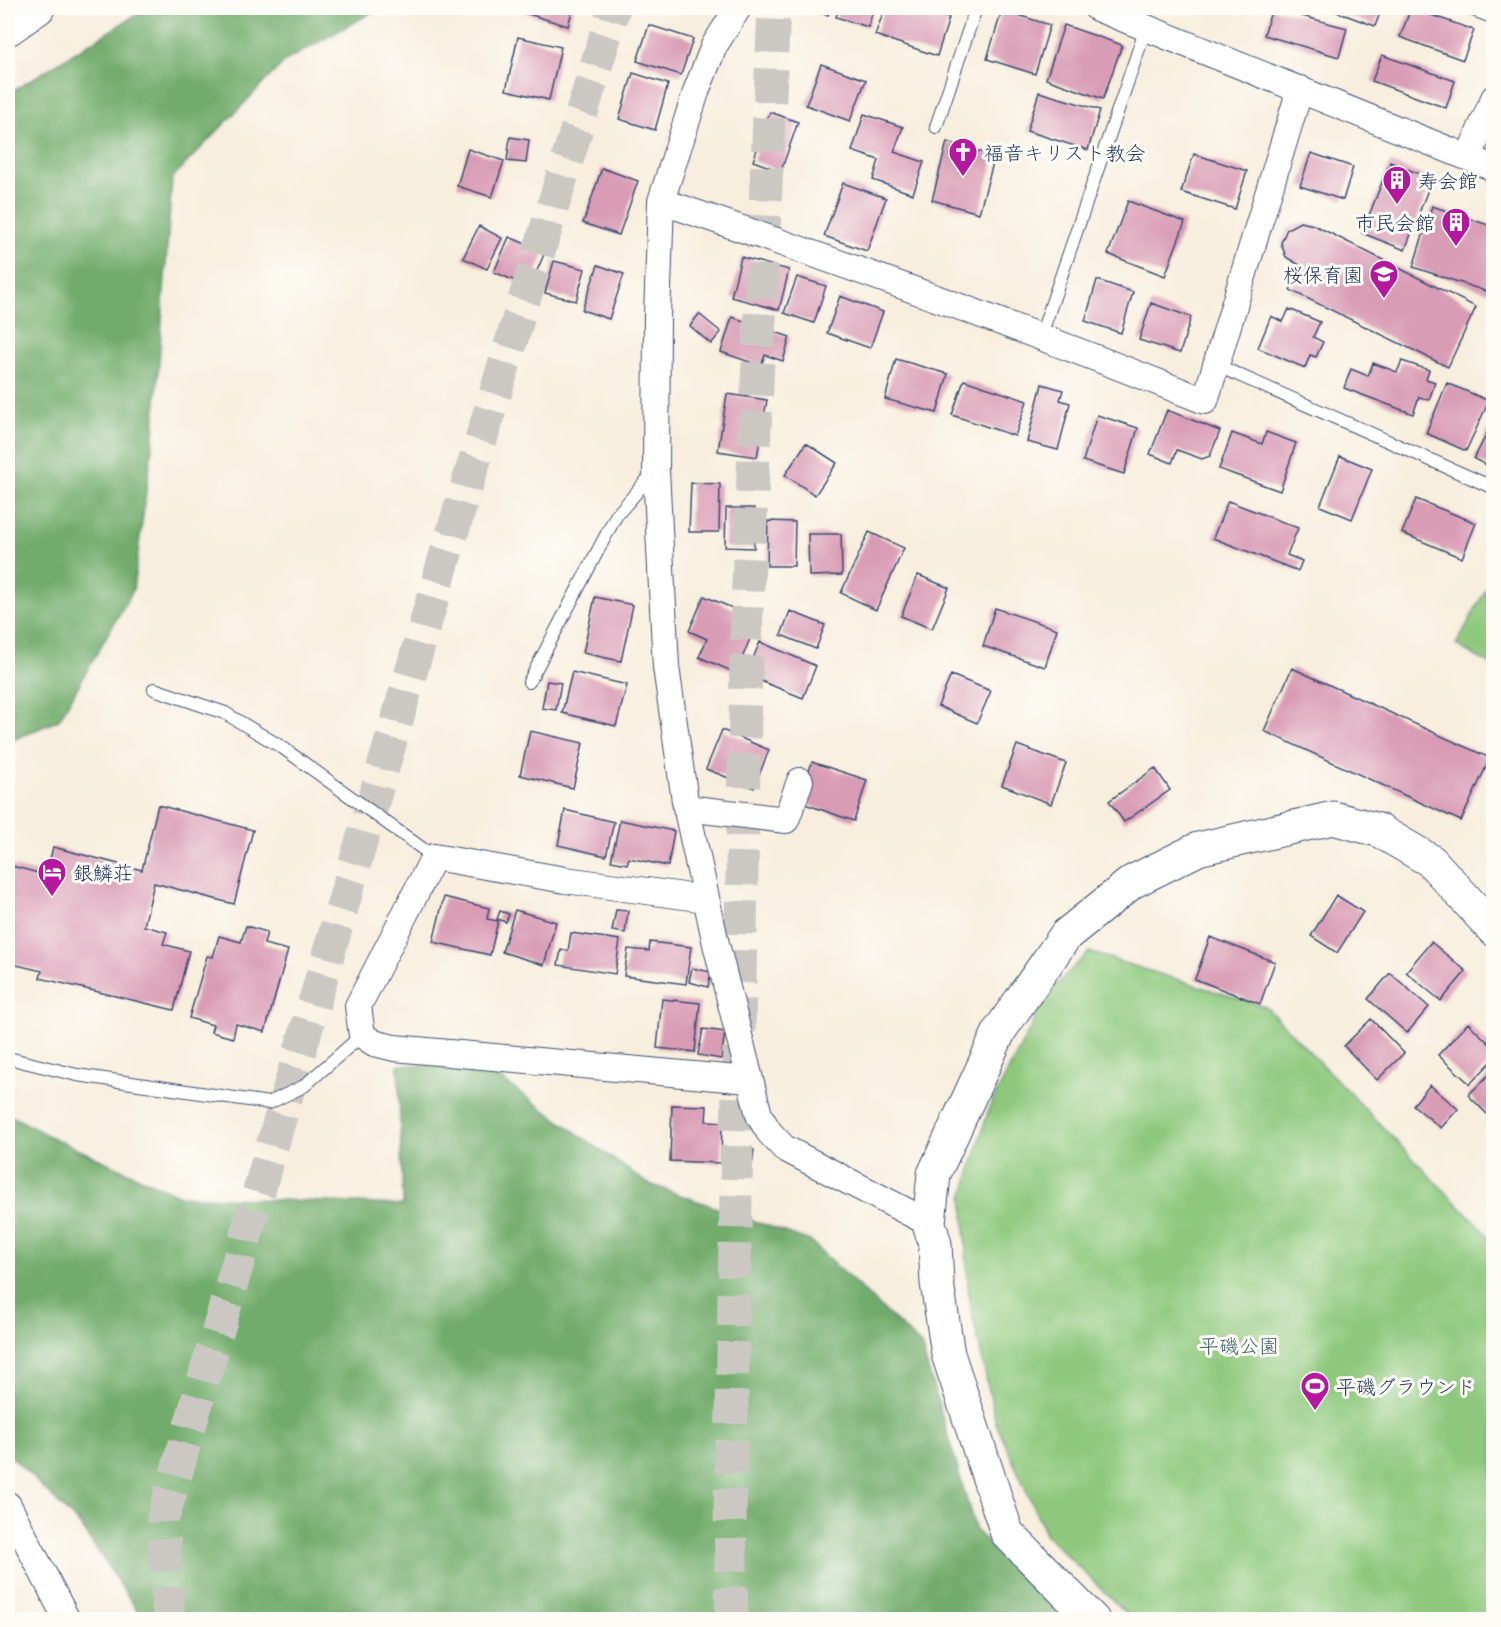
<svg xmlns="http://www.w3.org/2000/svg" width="1501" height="1627" viewBox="0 0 1501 1627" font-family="'Patrick Hand','Klee One',sans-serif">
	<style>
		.green { fill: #8dc87c; stroke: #547c6d; stroke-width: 1.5 }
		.forest { fill: #72ac6c; stroke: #466e65; stroke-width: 1.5 }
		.building { fill: #d99cb5 }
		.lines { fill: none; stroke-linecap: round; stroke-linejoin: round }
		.highway-tunnel { stroke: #cbc8c4; stroke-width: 33; stroke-dasharray: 33 16; stroke-linecap: butt }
		.lane-casing { stroke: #3c4c71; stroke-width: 14 }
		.street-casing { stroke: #3c4c71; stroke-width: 28 }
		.secondary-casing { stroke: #3c4c71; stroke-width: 35 }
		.lane { stroke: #fff; stroke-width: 12 }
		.street { stroke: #fff; stroke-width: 26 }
		.secondary { stroke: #fff; stroke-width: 33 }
		.labels { text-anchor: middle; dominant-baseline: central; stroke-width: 6; stroke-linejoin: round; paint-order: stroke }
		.poi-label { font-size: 20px; fill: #1b2f5e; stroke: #fdfcf7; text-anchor: start }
		.park-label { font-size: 20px; fill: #3d5d67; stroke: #fdfcf7 }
	</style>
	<rect width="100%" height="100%" fill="#fdfcf7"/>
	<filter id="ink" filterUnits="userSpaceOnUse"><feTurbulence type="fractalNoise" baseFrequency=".0167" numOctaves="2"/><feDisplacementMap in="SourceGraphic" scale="12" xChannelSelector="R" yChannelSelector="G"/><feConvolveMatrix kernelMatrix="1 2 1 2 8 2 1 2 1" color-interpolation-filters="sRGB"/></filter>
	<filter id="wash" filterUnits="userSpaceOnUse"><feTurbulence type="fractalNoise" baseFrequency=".008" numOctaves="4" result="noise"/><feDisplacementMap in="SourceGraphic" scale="24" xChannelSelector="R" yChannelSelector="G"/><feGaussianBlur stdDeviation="1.35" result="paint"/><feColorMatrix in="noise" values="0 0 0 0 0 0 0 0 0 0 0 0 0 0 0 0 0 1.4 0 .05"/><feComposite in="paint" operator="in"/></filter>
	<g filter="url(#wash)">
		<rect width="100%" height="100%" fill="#f7eedd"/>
		<path class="green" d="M1493,576v90l-37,-21z
			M1089,952l177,55 227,234v378h-361l-86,-84 -50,-112 -27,-124 -6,-102 26,-89 60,-116z"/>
		<path class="forest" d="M147,8h233l-95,53 -113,117 -18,255 -21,157 -74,130 -51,22v-648z
			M480,1064l167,119 163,58 111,104 55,186 87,88h-920l-62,-93 -73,-73v-339l41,22 131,60 223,9 -5,-140z"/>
		<g id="blocks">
			<path class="building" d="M527,8h46l-5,18 -43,-13z
				M806,8h24l-2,7z
				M839,8h35l-6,19 -32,-10z
				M885,8h31l33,10 -12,38 -62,-21z
				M1272,8l75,20 -8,29 -75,-22z
				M1339,8h43l-7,18 -38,-14z
				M1411,8l63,22 -11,30 -63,-23z
				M1002,10l48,15 -15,49 -48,-15z
				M649,25l44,14 -12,36 -44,-14z
				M1064,25l58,20 -19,54 -57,-20z
				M518,37l43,10 -12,53 -43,-10z
				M1382,55l73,26 -9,27 -74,-27z
				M821,64l45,16 -16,41 -44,-16z
				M633,73l35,11 -13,46 -36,-11z
				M1039,92l61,18 -12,40 -61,-19z
				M770,112l28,10 -17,49 -28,-10z
				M864,114l39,13 -9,25 30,10 -11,32 -40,-14 6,-20 -27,-9z
				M510,137l19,3 -3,23 -19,-2z
				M947,142l48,14 -16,57 -47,-13z
				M468,149l36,12 -12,36 -35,-11z
				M1311,153l42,14 -10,33 -43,-14z
				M1194,154l53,17 -12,38 -54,-17z
				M1390,162l42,17 -27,71 -43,-17z
				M602,168l36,13 -19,54 -36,-12z
				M843,183l43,15 -19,53 -43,-15z
				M1128,201l57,21 -20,54 -57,-22z
				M1432,206l62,21v67l-81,-27z
				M1300,222l14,3 162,82 -28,60 -158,-77 13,-23 -17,-10 -5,-14 6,-14z
				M479,226l23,12 -15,31 -24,-11z
				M509,237l36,15 -15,35 -36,-15z
				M741,257l48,13 -10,40 -48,-13z
				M554,261l31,8 -9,32 -31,-8z
				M598,265l26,9 -15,45 -27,-9z
				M797,277l29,9 -12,37 -30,-10z
				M1097,280l36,12 -12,41 -36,-12z
				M840,296l43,16 -13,36 -43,-15z
				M1151,303l40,14 -11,36 -41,-13z
				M1289,309l31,13 -7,15 10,5 -7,15 -6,-2 -5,13 -47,-20 13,-32 12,6z
				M699,314l22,18 -10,12 -21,-18z
				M732,317l58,20 -7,24 -18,-6 -4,11 -40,-14z
				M896,359l52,15 -11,39 -52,-14z
				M1402,361l27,9 -3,9 9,3 -6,18 -10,-3 -6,17 -69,-26 7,-19 17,7 5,-13 24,9z
				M964,380l63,21 -12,35 -63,-21z
				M1447,383l42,18 -23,50 -40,-18z
				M1042,384l21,6 -3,10 10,3 -12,47 -31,-8z
				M727,394l40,6 -10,57 -39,-6z
				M1167,410l53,21 -10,25 -8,3 -25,-9 -5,13 -22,-9z
				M1097,415l41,13 -14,46 -41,-13z
				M1494,419v50l-20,-10z
				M1266,432l30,11 -16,48 -61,-22 13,-36 30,11z
				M806,443l31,20 -22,32 -30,-20z
				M1340,456l32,13 -20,50 -32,-13z
				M691,483l29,1 -1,48h-30z
				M1416,499l60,24 -14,35 -60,-25z
				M1228,501l70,27 -11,27 15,6 -4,10 -85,-33z
				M726,508h28v40l-29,-1z
				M768,521l27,1 -1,44h-27z
				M869,532l35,16 -28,62 -35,-17z
				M808,534h33l1,41 -33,1z
				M918,575l31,13 -17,41 -31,-13z
				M704,596l54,23 -22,54 -37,-16 8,-18 -18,-8z
				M595,597l38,8 -12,56 -38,-8z
				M995,608l62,21 -12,38 -62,-21z
				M790,611l35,14 -9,24 -35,-14z
				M760,642l56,24 -13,32 -57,-23z
				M1292,668l198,90 -29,63 -197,-90z
				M572,672l55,13 -11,41 -54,-13z
				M951,675l40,16 -14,32 -39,-17z
				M547,681l14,2 -5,27 -14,-2z
				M722,730l47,20 -15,38 -48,-19z
				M530,731l53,12 -10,45 -53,-13z
				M1017,745l49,18 -15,41 -49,-19z
				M812,762l55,18 -13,41 -55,-19z
				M1155,768l15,22 -46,32 -15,-21z
				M158,805l95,25 -19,74 -80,-21 -10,43 23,6 -4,12 26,7 -15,59 -134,-32 2,-7 -34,-8v-98l38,10 7,-28 89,23z
				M565,810l49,12 -8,34 -48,-11z
				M620,820l54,11 -6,35 -39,-8 -2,6 -16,-3z
				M1336,895l27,17 -26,41 -26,-17z
				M444,897l45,11 -2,11 11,2 -8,34 -57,-13z
				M515,910l41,12 -12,43 -42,-13z
				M616,910l12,1 -3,22 -13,-2z
				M500,911l9,3 -3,8 -9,-3z
				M246,926l21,6 -3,12 24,6 -23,82 -29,-8 -3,14 -22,-6 2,-7 -24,-7 18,-62 6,1 6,-21 22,6z
				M571,933l49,7 -5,34 -57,-9 3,-15 7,1z
				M1210,937l65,25 -15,42 -65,-25z
				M650,942l41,5 -5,37 -62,-8 4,-27 21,2z
				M1431,942l35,29 -25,30 -35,-29z
				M692,968l19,4 -3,15 -19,-5z
				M1390,973l39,34 -22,26 -39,-34z
				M662,999l38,4 -5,49 -38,-4z
				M1371,1019l33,34 -27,27 -33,-34z
				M1468,1023l26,25v11l-24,25 -32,-29z
				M703,1029l22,3 -4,27 -23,-4z
				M1494,1070v51l-26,-26z
				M1430,1085l28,24 -17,19 -28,-23z
				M672,1105l35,1 -1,15 16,1 -1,41 -51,-2z
				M731,1147l23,3 -2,17 -23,-2z"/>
		</g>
	</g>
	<g filter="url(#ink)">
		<use href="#blocks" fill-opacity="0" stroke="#3c4c71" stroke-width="1.5"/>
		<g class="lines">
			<path class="highway-tunnel" d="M169,1620l-6,-102 281,-958 170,-552
				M732,1620l-2,-106 17,-907 27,-599"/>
			<g class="lane-casing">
				<path id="lane" d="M1468,8l26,10
					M936,127l40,-119
					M1041,335l105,-307
					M1216,365l278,123
					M529,682l87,-166 38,-44
					M154,689l71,24 58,35 151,109
					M8,1058l69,17 192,28 35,-17 58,-51"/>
			</g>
			<g class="street-casing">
				<path id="street" d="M738,8l-24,38 -17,43 -36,112 -4,116 -1,152 10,198 19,134 31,143 43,171 10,17 15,16 145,75
					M1097,8l397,160
					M1469,156l25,-58
					M661,201c184,63 363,127 544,200l95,-312
					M686,808l100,12 14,-39
					M706,899l-141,-19 -131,-23 -76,149 4,29 12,8 20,5 355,32
					M8,1505l59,115"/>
			</g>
			<g class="secondary-casing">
				<path id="secondary" d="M8,29l30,-21
					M1093,1620l-86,-87 -59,-179 -11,-71 -2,-39 -6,-21 5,-49 66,-144 66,-95 66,-53 66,-33 135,-31 45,12 53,31 63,69"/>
			</g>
			<use href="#lane" class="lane"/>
			<use href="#street" class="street"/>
			<use href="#secondary" class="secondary"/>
		</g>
	</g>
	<defs>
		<g id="church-pin" transform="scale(1.5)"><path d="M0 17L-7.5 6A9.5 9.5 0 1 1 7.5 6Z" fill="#b5179e" stroke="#fdfcf7"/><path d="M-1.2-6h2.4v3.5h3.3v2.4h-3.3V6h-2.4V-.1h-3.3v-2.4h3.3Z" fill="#fff"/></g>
		<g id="building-pin" transform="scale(1.5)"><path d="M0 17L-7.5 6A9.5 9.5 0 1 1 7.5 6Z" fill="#b5179e" stroke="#fdfcf7"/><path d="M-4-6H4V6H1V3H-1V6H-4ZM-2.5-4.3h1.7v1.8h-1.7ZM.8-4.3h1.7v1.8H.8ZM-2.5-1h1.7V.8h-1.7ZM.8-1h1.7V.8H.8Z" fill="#fff"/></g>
		<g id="school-pin" transform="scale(1.5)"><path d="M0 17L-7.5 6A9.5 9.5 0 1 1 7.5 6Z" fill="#b5179e" stroke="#fdfcf7"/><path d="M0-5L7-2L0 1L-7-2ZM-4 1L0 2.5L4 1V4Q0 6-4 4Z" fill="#fff"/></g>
		<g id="hotel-pin" transform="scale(1.5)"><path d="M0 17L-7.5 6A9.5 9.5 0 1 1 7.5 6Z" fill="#b5179e" stroke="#fdfcf7"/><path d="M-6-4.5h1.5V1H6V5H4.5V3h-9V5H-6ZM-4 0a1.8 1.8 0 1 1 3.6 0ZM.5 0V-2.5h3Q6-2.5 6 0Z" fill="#fff"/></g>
		<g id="stadium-pin" transform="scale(1.5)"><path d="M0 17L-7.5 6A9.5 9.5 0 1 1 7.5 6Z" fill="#b5179e" stroke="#fdfcf7"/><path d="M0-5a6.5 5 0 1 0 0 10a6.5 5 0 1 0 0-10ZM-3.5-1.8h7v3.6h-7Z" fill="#fff"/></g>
	</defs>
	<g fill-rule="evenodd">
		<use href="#church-pin" x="963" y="152"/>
		<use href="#building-pin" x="1397" y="180"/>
		<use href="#building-pin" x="1456" y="222"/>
		<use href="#school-pin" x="1384" y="274"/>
		<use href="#hotel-pin" x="52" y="872"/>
		<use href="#stadium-pin" x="1315" y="1386"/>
	</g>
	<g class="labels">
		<g class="poi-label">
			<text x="984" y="152">福音キリスト教会</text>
			<text x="1418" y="180">寿会館</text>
			<text x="1435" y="222" text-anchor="end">市民会館</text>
			<text x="1363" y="274" text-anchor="end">桜保育園</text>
			<text x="73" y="872">銀鱗荘</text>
			<text x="1336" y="1386">平磯グラウンド</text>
		</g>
		<g class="park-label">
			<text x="1239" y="1345">平磯公園</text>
		</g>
	</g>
	<rect width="1501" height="1627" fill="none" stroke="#fdfcf7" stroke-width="30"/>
</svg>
